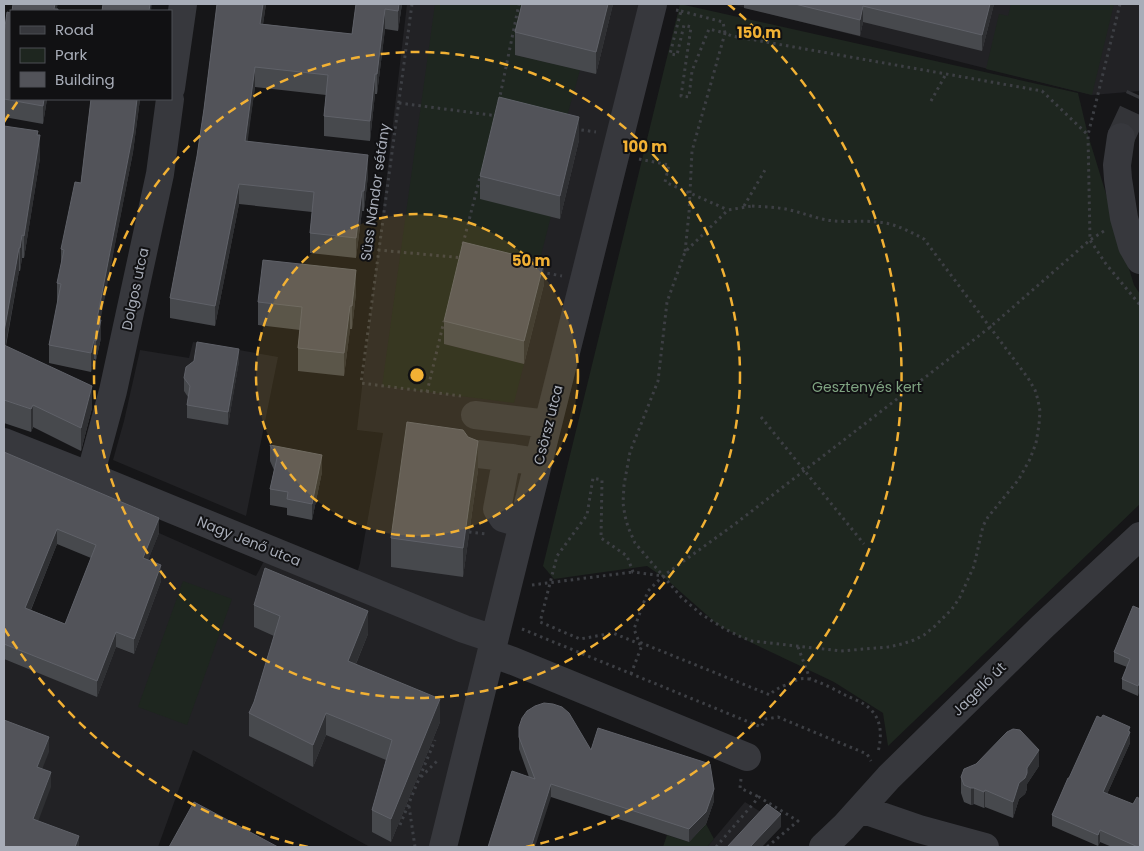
<svg xmlns="http://www.w3.org/2000/svg" width="1144" height="851" viewBox="0 0 1144 851" font-family="Poppins,sans-serif">
	<style>
		.built { fill: #222225 }
		.green { fill: #1e261f }
		.lines { fill: none; stroke-linecap: round; stroke-linejoin: round }
		.minor-tunnel { stroke: #333438; stroke-width: 28; stroke-dasharray: 28 14; stroke-linecap: butt }
		.path { stroke: #3d3f44; stroke-width: 3; stroke-dasharray: 2.5 4; stroke-linecap: butt }
		.minor { stroke: #37383d; stroke-width: 28 }
		.wall { fill: #47494d; fill-rule: evenodd }
		.shaded-wall { fill: #2f3033 }
		.building { fill: #525359; stroke: #5f6168; fill-rule: evenodd }
		.ring { fill: none; stroke: #f2b134; stroke-width: 2.5; stroke-dasharray: 9 6 }
		.labels { text-anchor: middle; dominant-baseline: central; stroke-width: 4; stroke-linejoin: round; paint-order: stroke }
		.street-label { font-size: 14px; fill: #a8adb8; stroke: #111113 }
		.park-label { font-size: 14px; fill: #7fa381; stroke: #111113 }
		.centre { fill: #f2b134; stroke: #111113; stroke-width: 2.5 }
		.ring-label { font-size: 15px; text-anchor: middle; font-weight: bold; fill: #f2b134; stroke: #111113; stroke-width: 4; stroke-linejoin: round; paint-order: stroke }
	</style>
	<rect width="100%" height="100%" fill="#161618"/>
	<path class="built" d="M407,4h235l-208,843h-64l-177,-97 -35,97h-154v-188l93,37 19,-49 17,7 10,-80 16,-41 97,43 17,-32 83,33 4,-14 23,-130 -26,-3z
		M730,4h410v87l-48,4z
		M193,342l85,15 -32,159 -133,-56 11,-39 16,-71 49,8z
		M745,802l19,12 -2,33h-55z"/>
	<path class="green" d="M435,4h93l-13,51 65,15 -16,57 -13,89 -14,55 -93,73 80,20 -10,39 -132,-17z
		M680,4l398,89 10,42 46,150 6,9v210l-252,242 -5,-33 -49,-31 -86,-41 -30,-16 -52,-46 -19,-13 -93,13 -11,-13z
		M1011,4h103l-22,91 -106,-26 13,-55 9,2z
		M183,581l49,18 -45,126 -49,-18z
		M706,824l8,15 -7,8h-44l4,-12 22,7z"/>
	<g class="lines">
		<path class="minor-tunnel" d="M1121,137l19,-41"/>
		<path class="path" d="M412,4l-51,379 100,13
			M1120,4l-32,131 2,105 16,24 34,41
			M676,10l5,1 -11,43 7,1 7,-30 7,2 -10,69 8,1 3,-26 17,-42 16,4 -33,118 -3,62 -4,39
			M681,11l42,11 2,11 7,3 310,55 46,44
			M499,101l20,-97
			M931,101l15,-27
			M399,103l99,13
			M575,129l21,3
			M639,159l30,6 -4,17 63,28
			M744,206l21,-36
			M752,206c13,1 26,1 38,4 13,3 25,8 37,10 17,3 34,0 50,2 17,1 32,9 47,17l104,139 7,12 3,10 2,11 -1,14 -3,18 -6,16 -11,20 -31,38 -5,9 -9,40 -14,31 -8,12 -17,17 -11,9 -10,5 -12,4 -14,3 -47,4 -89,-10 -11,-4 -16,-8 -24,-15 -20,-17 -46,-54 -7,-16 -3,-11 -2,-13 1,-18 6,-33 28,-71 9,-79 18,-50 43,-42z
			M463,244l17,-67
			M378,250l86,8
			M541,272l21,4
			M427,392l17,-71
			M761,417l103,127
			M469,532l17,2
			M532,585l101,-13
			M522,629l239,98 5,-8 12,-2 89,37 4,7
			M798,647l12,32c12,4 24,10 35,16 8,4 18,7 24,13 13,11 13,28 9,44
			M631,674l11,-29 -29,-12 -33,6 -40,-17 17,-66 30,-41 6,-37 9,2 -1,58 26,18 6,16 30,4
			M810,679c-13,-2 -16,3 -27,7 -6,3 -9,4 -13,9l-131,-53 -5,-13 14,-38 15,-15 72,-52 254,-196 101,-88 14,-9
			M421,777l17,-17
			M741,779l-1,9 19,9
			M409,806l6,41
			M400,825l35,-85
			M716,847l43,-50 39,24 -31,26"/>
		<path class="minor" d="M171,88l12,-84
			M1121,137l-4,28 1,14 6,39 8,28 8,14
			M475,415l73,9
			M4,442l86,34 374,153 30,10
			M478,454l34,4
			M90,476l23,-85 47,-217 10,-75
			M523,524l-20,-6 -6,-9 8,-42 7,-9 26,4
			M491,653l22,8 234,96
			M861,809l58,20 66,18
			M443,847l80,-323 130,-520
			M823,847l21,-20 45,-50 154,-151 97,-90"/>
	</g>
	<path class="wall" d="M217,4h49l-3,20 89,10 4,-30h46l-4,27 -13,-2 -8,65h-2l-5,47 -46,-5v-20l2,-21 -71,-8 -8,54 121,34 -4,36h-2l-6,47 -46,-5v-20l2,-21 -73,-8 -24,122 -45,-8v-20l27,-142 7,-47z
		M522,4h91l-17,70 -81,-19v-23z
		M744,4h250l-12,47 -119,-29 -3,14 -116,-28z
		M4,34l7,65h41v1l-5,-1 -4,25 -39,-7z
		M91,99h49l-7,53 -33,168 1,18 -5,22 -2,-1 -3,13 -42,-9v-18l9,-43h-1v-19l4,-19v-15l20,-66z
		M4,126l34,9 2,23 -16,100h-2l-2,13h-1l-13,75 86,62 -11,43 -48,-24 -2,5 -27,-9z
		M579,140l-19,79 -80,-20v-23z
		M544,284l-20,80 -80,-20v-23z
		M356,293l-4,36h-2l-6,47 -46,-5v-23l2,-18 -42,-5v-23z
		M239,361l-11,64 -41,-7v-13l1,-8 -4,-6v-13z
		M270,445l52,27 -10,48 -25,-5v-7l-17,-3v-16l4,-19 -4,-9z
		M4,452l155,81 -11,27 13,21 -27,73 -18,-7 -19,50 -93,-38zM57,544l34,14 -26,66 -34,-14z
		M478,470l-15,107 -72,-10v-29z
		M254,605l114,29 -12,30 84,58 -49,120 -19,-10v-22l14,-50 -60,-25 -13,32 -64,-31v-23l5,-11 20,-66 -20,-9z
		M1140,609l-2,87 -16,-7v-10l5,-12 -13,-5v-10z
		M519,727l72,23 123,51 -8,23 -17,18 -138,-45 -22,-20 -10,-28z
		M1130,727v16l-23,51 33,53h-28l-12,-5 -2,4 -46,-20v-11l17,-37z
		M1039,766l-12,18v5l-2,5 -6,5 -6,19 -28,-11 -1,1 -10,-4 -3,1 -7,-3 -3,-9v-16z"/>
	<path class="shaded-wall" d="M55,4h3l-2,7h-2z
		M150,4h2l-1,7h-2z
		M263,4h3l-6,40v-20z
		M399,4h3l-4,27v-20z
		M608,4h5l-17,70v-22z
		M990,4h4l-12,47v-16z
		M863,6v16l-3,14v-16z
		M385,9v20l-8,65v-20z
		M255,67v20l-10,74v-20z
		M375,74v20l-5,47v-20z
		M44,99h3l-4,25v-18z
		M137,99h3l-7,53 -36,186v-19z
		M579,117v23l-19,79v-23z
		M38,131v17l2,-13v23l-16,100v-22z
		M368,155v20l-4,36v-20z
		M239,184v20l-24,122v-20z
		M362,191v20l-6,47v-20z
		M22,235v23l-2,13v-23z
		M19,248v23l-15,83v-22z
		M544,262v22l-20,80v-23z
		M356,270v23l-4,36v-23z
		M350,306v23l-6,47v-23z
		M101,320v18l-5,22v-19z
		M94,340v19l-3,13v-19z
		M239,349v12l-11,64v-13z
		M92,386v22l-11,43v-23z
		M33,405v22l-2,5v-23z
		M478,441v29l-15,107v-29z
		M322,455v17l-10,48v-16z
		M159,518v15l-16,41v-16z
		M57,529v15l-32,80v-16z
		M161,565v16l-27,73v-15z
		M368,611v23l-20,49v-22z
		M116,632v15l-19,50v-16z
		M1140,680v10l-2,6v-10z
		M440,699v23l-49,120v-23z
		M326,713v22l-13,32v-22z
		M1130,727v16l-27,60v-11z
		M49,737v15l-12,30v-15z
		M1039,750v16l-12,18v5l-2,5 -6,5 -6,19v-16l6,-19 8,-15z
		M51,772v15l-18,48v-16z
		M551,784v13l-16,50h-4z
		M971,788h3v16l-3,1z
		M714,789v12l-8,23 -17,18v-13z
		M985,790v17l-1,1v-16z
		M781,814v13l-19,20h-12z
		M1100,830v12l-2,4v-11z
		M79,836v11h-4z"/>
	<path class="building" d="M13,4h42l-1,5h4v2h-46z
		M103,4h47l-1,7h-47z
		M217,4h46l-3,20 92,10 4,-30h43l-1,7 -13,-2 -8,65h-2l-5,47 -46,-5 4,-41 -73,-8 -10,74 123,14 -4,36h-2l-6,47 -46,-5 4,-41 -75,-8 -24,122 -45,-8 27,-142 7,-47z
		M522,4h86l-12,48 -81,-20z
		M795,4h195l-8,31 -119,-29 -3,14z
		M7,12l4,1v86h33l-1,7 -39,-7v-65z
		M499,97l80,20 -19,79 -80,-20z
		M91,99h46l-4,34 -36,186 4,1 -5,21 -2,-1 -3,13 -42,-8 12,-61 -4,-1 7,-33 -3,-1 14,-67 6,1z
		M4,126l34,5 -1,4h3l-16,101 -2,-1 -2,13h-1l-15,84z
		M463,242l81,20 -20,79 -80,-20z
		M263,260l93,10 -4,36h-2l-6,47 -46,-5 4,-41 -44,-5z
		M197,342l42,7 -11,63 -41,-7 3,-19 -6,-8 2,-11 8,-6z
		M4,345l88,41 -11,42 -48,-23 -2,4 -27,-9z
		M407,422l56,8 5,7 10,4 -15,107 -72,-10z
		M270,445l52,10 -10,49 -25,-5 1,-7 -18,-3 7,-31z
		M4,452l155,66 -16,40 18,7 -27,74 -18,-7 -19,49 -93,-37zM57,529l39,16 -31,79 -40,-16z
		M265,568l103,43 -20,50 92,38 -49,120 -19,-9 20,-70 -66,-27 -13,32 -64,-32 5,-11 26,-86 -26,-11z
		M1133,606l7,3v71l-2,6 -16,-7 8,-20 -16,-7z
		M544,703l9,1 9,3 7,6 22,37 7,-22 112,36 4,25 -8,23 -17,17 -138,-45 -20,63h-43l24,-76 23,8 -16,-42v-10l3,-9 5,-7 8,-5z
		M1103,715l27,12 -2,4 2,1 -27,60 30,12 4,-7 3,2v48h-2l-38,-17 -2,5 -46,-20 16,-37h1l28,-62 4,2z
		M4,720l45,17 -12,30 14,5 -18,47 46,17 -4,11h-71z
		M1013,729l7,1 19,20 -12,18v5l-2,5 -6,5 -6,19 -28,-12 -1,2 -10,-4h-3l-7,-3 -3,-8 3,-8 12,-5 31,-32z
		M194,802l84,45h-109z
		M767,804l14,10 -31,33h-23z"/>
	<circle cx="417" cy="375" r="161" fill="#f2b134" fill-opacity=".12"/>
	<g class="ring">
		<circle cx="417" cy="375" r="161"/>
		<circle cx="417" cy="375" r="323"/>
		<path d="M308 847A484 484 0 0 1 4 628M4 122A484 484 0 0 1 18 101M728 4A484 484 0 0 1 526 847"/>
	</g>
	<g class="labels">
		<g class="street-label">
			<text transform="translate(375 192) rotate(-82)">Süss Nándor sétány</text>
			<text transform="translate(135 289) rotate(-78)">Dolgos utca</text>
			<text transform="translate(548 425) rotate(-76)">Csörsz utca</text>
			<text transform="translate(249 541) rotate(22)">Nagy Jenő utca</text>
			<text transform="translate(979 689) rotate(-45)">Jagelló út</text>
		</g>
		<g class="park-label">
			<text x="867" y="387">Gesztenyés kert</text>
		</g>
	</g>
	<circle cx="417" cy="375" r="8" class="centre"/>
	<g class="ring-label">
		<text x="759" y="38">150 m</text>
		<text x="645" y="152">100 m</text>
		<text x="531" y="266">50 m</text>
	</g>
	<rect width="1144" height="851" fill="none" stroke="#a8adb8" stroke-width="10"/>
	<rect x="10" y="10" width="162" height="90" fill="#111113" stroke="#4d4f55"/>
	<rect x="20" y="26" width="25" height="8" fill="#37383d" stroke="#4d4f55"/>
	<text x="55" y="35" font-size="15" fill="#a8adb8">Road</text>
	<rect x="20" y="48" width="25" height="15" fill="#1e261f" stroke="#4d4f55"/>
	<text x="55" y="60" font-size="15" fill="#a8adb8">Park</text>
	<rect x="20" y="72" width="25" height="15" fill="#525359" stroke="#4d4f55"/>
	<text x="55" y="85" font-size="15" fill="#a8adb8">Building</text>
</svg>
